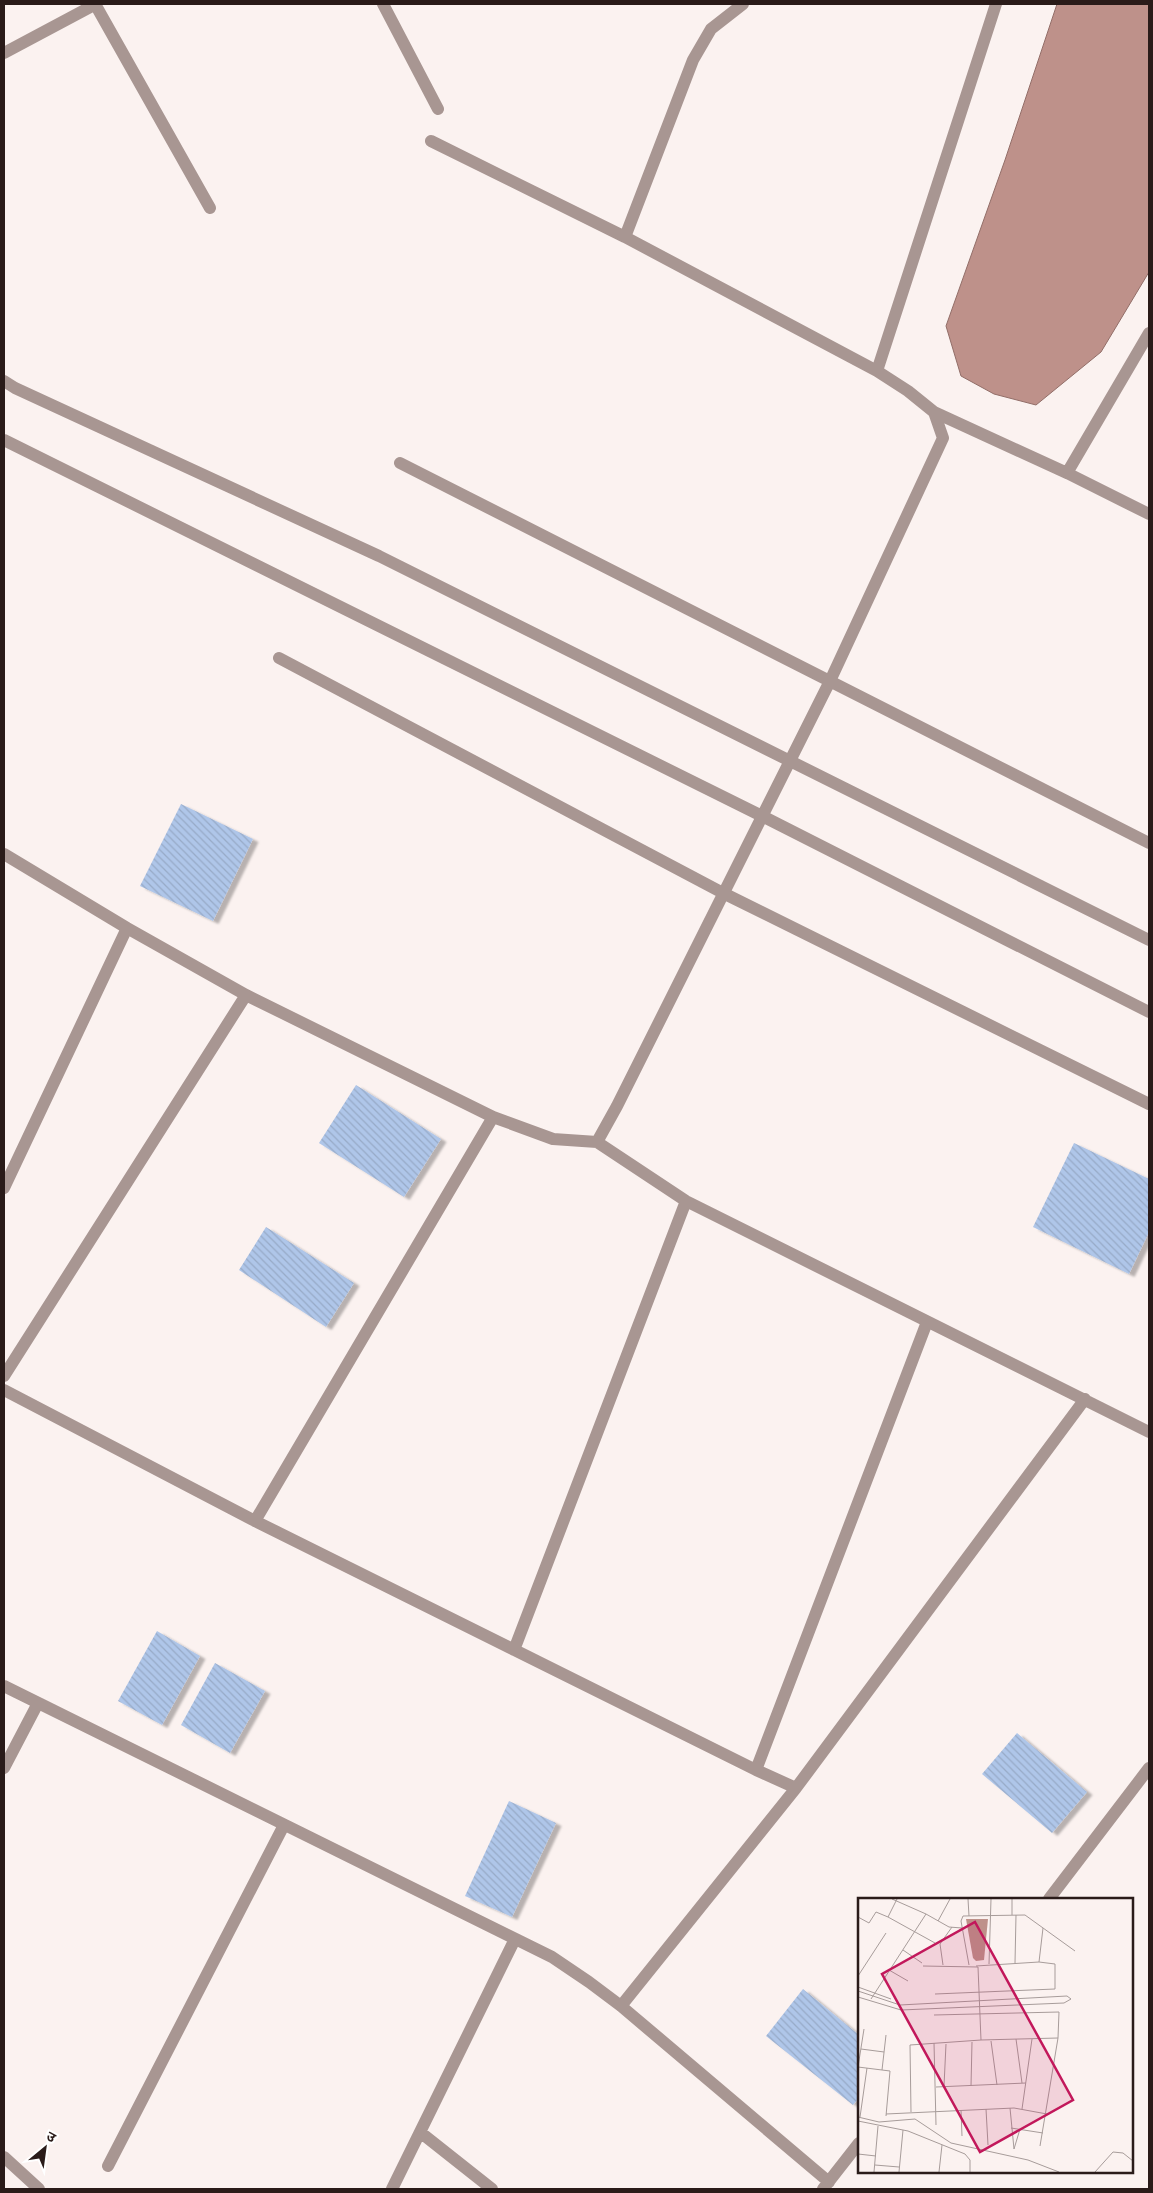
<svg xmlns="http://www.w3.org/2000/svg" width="1153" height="2193" viewBox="0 0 1153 2193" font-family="'Noto Sans','Noto Sans Devanagari',sans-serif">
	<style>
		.water { fill: #be918a; stroke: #926e68 }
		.building { fill: url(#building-back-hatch); filter: url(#shadow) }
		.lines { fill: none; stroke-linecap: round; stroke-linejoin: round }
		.street { stroke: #a89692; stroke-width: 12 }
		.inset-road { fill: none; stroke: #a79c9a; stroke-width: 1 }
		.view { fill: #c2185b; fill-opacity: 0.15; stroke: #c2185b; stroke-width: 2.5 }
		.inset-edge { fill: none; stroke: #2a1b19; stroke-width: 2.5 }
	</style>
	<defs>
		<pattern id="building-back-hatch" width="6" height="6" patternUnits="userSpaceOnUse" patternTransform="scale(1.25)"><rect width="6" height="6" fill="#afc6e9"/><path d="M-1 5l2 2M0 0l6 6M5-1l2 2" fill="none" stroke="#97aac7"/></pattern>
		<filter id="shadow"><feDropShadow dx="5.5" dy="3" stdDeviation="1" flood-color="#0004"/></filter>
	</defs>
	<rect width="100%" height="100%" fill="#fbf2f0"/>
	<path class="water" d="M1057,4h92v268l-48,80 -65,53 -42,-11 -33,-18 -15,-50 59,-166z"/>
	<path class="building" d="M181,804l72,35 -40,82 -73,-35z
		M356,1085l85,54 -37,58 -85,-54z
		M1074,1143l75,36v53l-20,42 -96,-47z
		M266,1227l88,56 -28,44 -87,-57z
		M157,1631l43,25 -38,69 -44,-24z
		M215,1663l50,28 -35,62 -49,-28z
		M1017,1733l70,59 -35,41 -70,-59z
		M509,1801l47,22 -44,94 -47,-21z
		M803,1989l56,46v63l-6,7 -87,-69z"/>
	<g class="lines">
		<path class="street" d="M95,4l115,204
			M383,4l55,105
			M4,53l92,-49
			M625,237l68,-177 18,-31 32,-25
			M877,371l119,-367
			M4,381l11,7 364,168 770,384
			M934,412l133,61 82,41
			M4,440l758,376 387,196
			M400,463l749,380
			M1067,473l82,-140
			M279,658l444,235 426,211
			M4,854l123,74 119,67 247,122 60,22 44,3 20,-36 213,-425 113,-243 -9,-26 -26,-21 -31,-20 -252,-134 -194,-96
			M597,1142l89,59 463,231
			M4,1188l123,-260
			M4,1376l242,-381
			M4,1390l251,131 501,249 40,18
			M255,1521l238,-404
			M514,1650l172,-449
			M4,1686l548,271 37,25 32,24 208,176
			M4,1768l34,-65
			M756,1770l171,-448
			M1049,1899l100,-131
			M621,2006l175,-218 289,-389
			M420,2132l72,57
			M4,2157l35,32
			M108,2166l176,-341
			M392,2189l123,-250
			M823,2189l36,-46"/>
	</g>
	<g transform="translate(858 1898)">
		<rect width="275" height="275" fill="#fbf2f0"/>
		<path d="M108,21h22l-4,41 -8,1 -3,-3z" fill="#be918a"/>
		<path class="inset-road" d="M39,1l-9,18 47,26M110,1l1,17M154,1v16M68,16l23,13 13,1M0,19l11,6 7,-11 12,5M80,23l12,-22M45,52l19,13M157,65l1,-48M131,66l2,-65M85,67l-3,-21 12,-17M111,67l-8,-44 2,-5 62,-1 50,36M118,68l63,-4 4,-34M31,72l19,11M0,78l28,-43M0,89l33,12M0,93l42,14 167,-9 4,3M77,96l120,-5v-25l-16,-2M0,99l43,13 163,-7 7,-4M13,101l55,-85 -34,-15M76,117l125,-3 -1,26 -18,108M158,141l6,44M123,142l77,-2M133,143l6,44M76,145l2,82M3,151l23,3M0,169l32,4 -4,45M0,169l6,-38M24,172l4,-35M86,188l2,-42M113,188l1,-44M78,189l90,-4M152,210l4,41 6,-20M128,211l2,36M164,211l10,-70M103,212l1,26M53,214l-1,-67 71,-5 -3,-73 -55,-1M28,216l128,-6 33,6M0,219l21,5 36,-3 36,24 77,17 31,12M2,219l7,-49M0,223l50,10 57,23 5,6v12M153,230l32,5M0,256l18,2M17,267l24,2M16,274l4,-46M41,274l4,-42M81,274l3,-27M237,274l18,-20 10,1 10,8"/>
		<path class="view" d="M117,24l98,178 -93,52 -98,-178z"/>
		<rect width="275" height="275" class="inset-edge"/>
	</g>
	<rect width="1153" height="2193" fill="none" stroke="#2a1b19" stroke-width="10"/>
	<g transform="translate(45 2148) rotate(29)" stroke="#ffffff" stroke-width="4" paint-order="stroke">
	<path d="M0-4L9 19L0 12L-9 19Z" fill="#2a1b19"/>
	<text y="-8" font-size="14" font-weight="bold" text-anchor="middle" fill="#2a1b19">उ</text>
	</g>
</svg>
